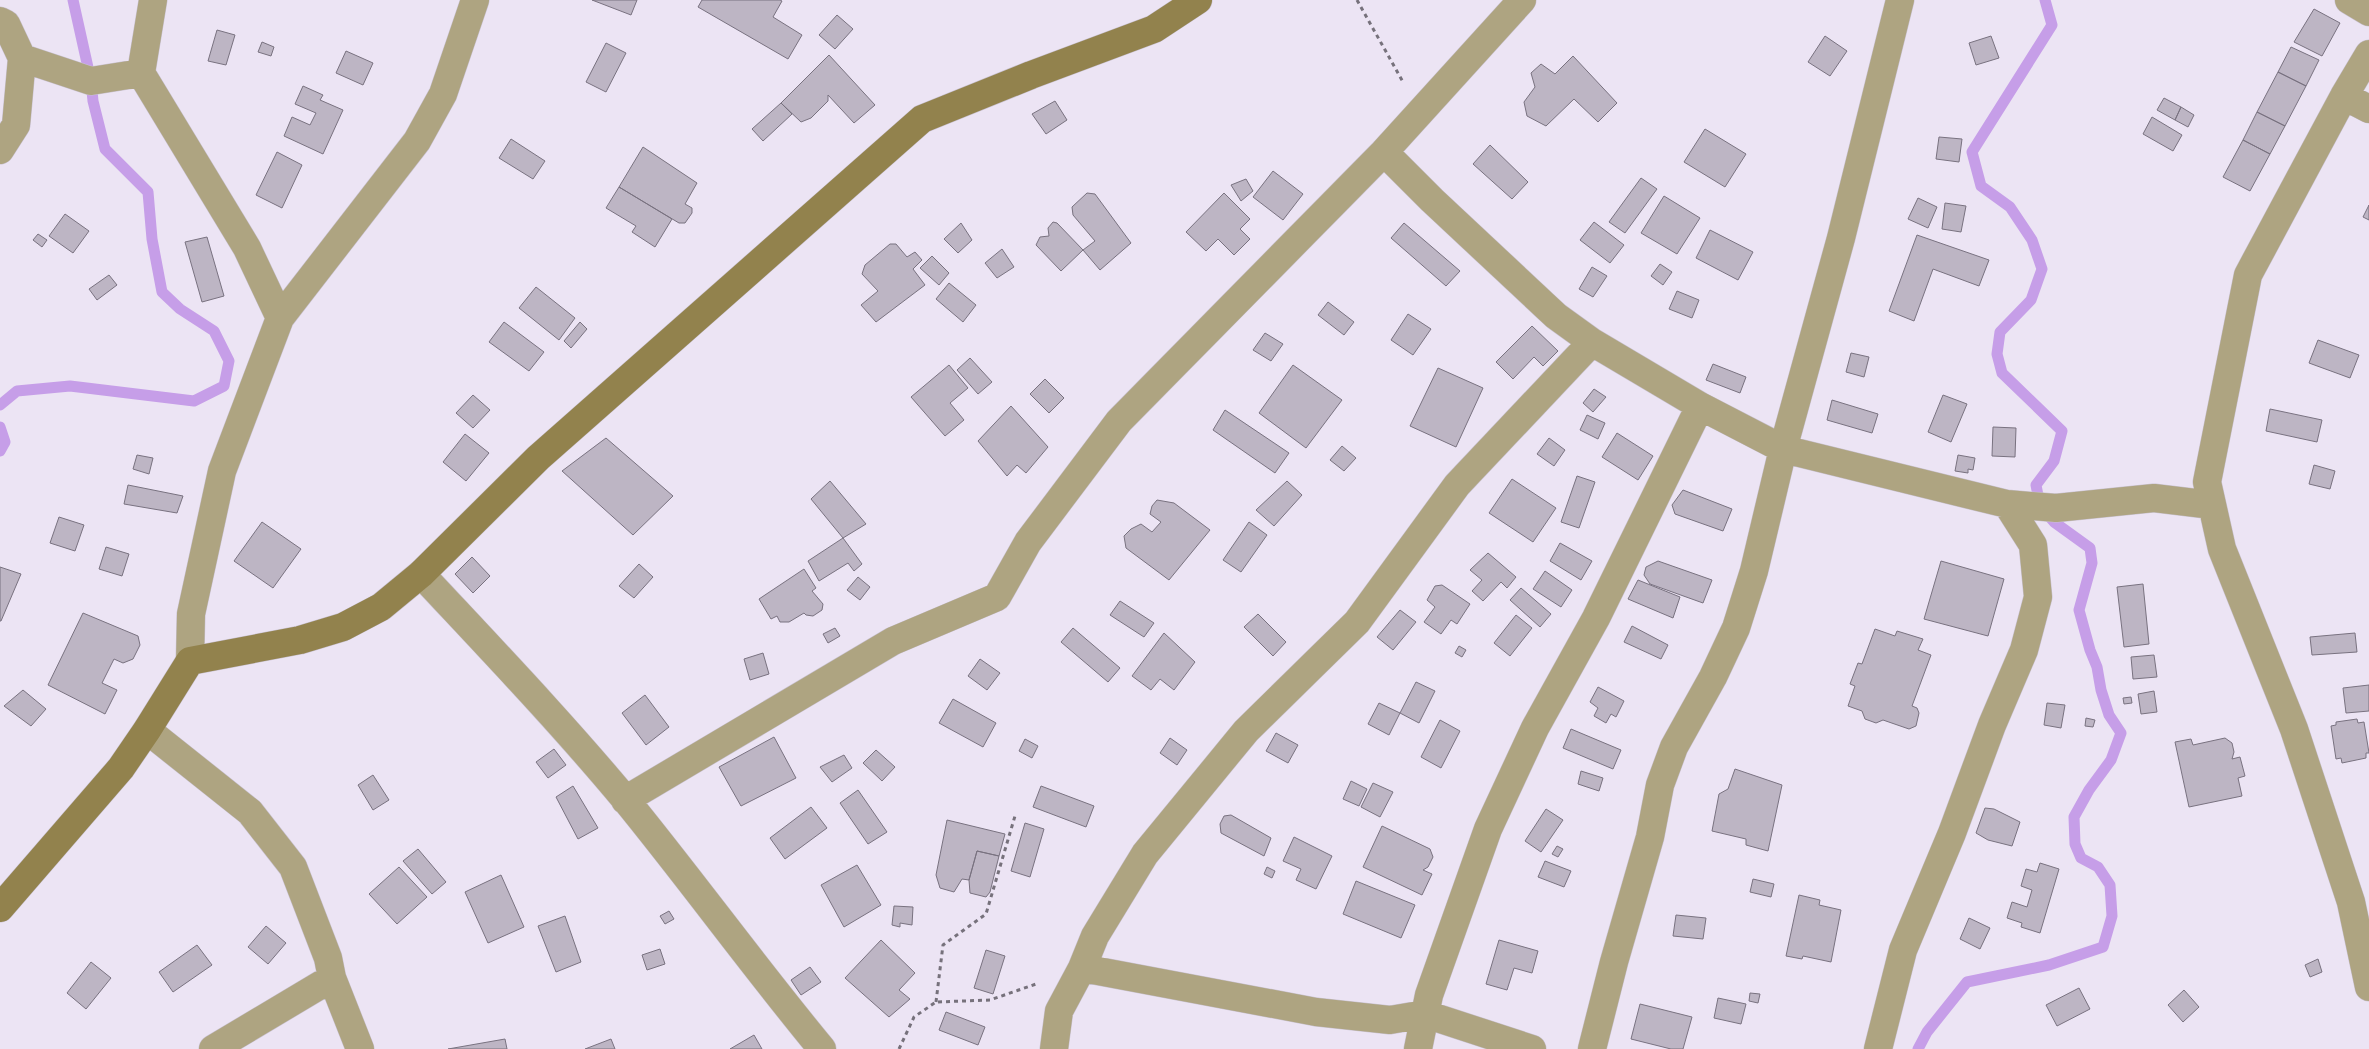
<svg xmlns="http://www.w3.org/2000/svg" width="2369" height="1049" viewBox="0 0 2369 1049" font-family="Overpass,sans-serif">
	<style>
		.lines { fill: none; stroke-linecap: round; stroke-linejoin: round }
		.stream { stroke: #c69ee8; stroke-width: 11 }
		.building { fill: #bdb5c4; stroke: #797280 }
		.street-casing { stroke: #c9c2d0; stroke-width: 29 }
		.secondary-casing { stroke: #c9c2d0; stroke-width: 29 }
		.path { stroke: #76717b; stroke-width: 3; stroke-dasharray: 4 4; stroke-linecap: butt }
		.street { stroke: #aea481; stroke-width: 28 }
		.secondary { stroke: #92824d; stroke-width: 28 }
	</style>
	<rect width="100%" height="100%" fill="#ece4f4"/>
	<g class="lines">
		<path class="stream" d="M0,405l17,-14 53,-5 124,15 30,-15 5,-25 -15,-30 -34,-22 -18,-17 -10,-53 -4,-47 -43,-43 -12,-48 -2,-20 -18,-81
			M0,427l5,15 -5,9
			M1918,1049l9,-17 40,-50 82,-17 54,-18 9,-31 -2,-31 -12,-18 -17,-9 -6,-14 -1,-27 15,-27 22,-30 10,-27 -12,-18 -8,-25 -4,-23 -7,-17 -11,-40 13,-47 -2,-15 -36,-26 -14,-16 -4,-21 18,-24 8,-30 -60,-58 -5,-19 3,-22 31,-32 11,-31 -10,-29 -22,-33 -29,-21 -9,-34 80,-127 -7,-25"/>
	</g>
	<path class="building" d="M592,0h45l-6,15z
		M702,0h78l2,1 -9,16 29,18 -14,24 -90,-52z
		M2314,9l26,14 -18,33 -28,-14z
		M837,15l16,14 -18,20 -16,-14z
		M217,30l18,5 -9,30 -18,-4z
		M1825,36l22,15 -17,25 -22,-14z
		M1991,36l8,22 -23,7 -7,-22z
		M262,42l12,5 -3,9 -13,-4z
		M606,43l20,10 -20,39 -20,-10z
		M2291,47l28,13 -13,26 -28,-14z
		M346,51l27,12 -10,22 -27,-12z
		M829,55l46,50 -21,18 -26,-28v6l-17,17 -10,4 -20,-19z
		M1573,56l44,47 -19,19 -24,-23 -28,27 -19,-10 -3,-14 11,-15 -4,-14 10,-9 14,10z
		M2278,72l28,14 -21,40 -28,-14z
		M303,86l20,9 -3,5 23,10 -20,44 -39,-18 8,-19 18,8 6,-12 -21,-9z
		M2164,98l17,9 -6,13 -18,-10z
		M1055,101l12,19 -21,14 -14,-20z
		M781,103l11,11 -29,27 -11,-12z
		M2181,107l13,8 -6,12 -13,-7z
		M2257,112l28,14 -15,28 -27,-14z
		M2152,117l30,18 -9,16 -30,-17z
		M1705,129l41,25 -21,33 -41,-25z
		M1939,137l23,2 -3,23 -23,-3z
		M511,139l34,22 -12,18 -34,-21z
		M2243,140l27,14 -20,37 -27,-14z
		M1490,145l38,37 -16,17 -39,-35z
		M643,147l54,36 -12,21 7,4v5l-7,10h-6l-60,-36z
		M277,152l25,13 -20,43 -26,-13z
		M1273,171l30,23 -20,26 -30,-23z
		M1641,178l16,11 -32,44 -16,-11z
		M1246,179l7,12 -12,10 -10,-16z
		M619,187l53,32 -17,28 -23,-15 4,-6 -30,-18z
		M1087,193l8,1 36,49 -31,27 -17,-20 12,-9 -22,-26 -1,-8z
		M1224,193l26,26 -10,10 10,10 -16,16 -16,-16 -12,12 -20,-19z
		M1664,196l36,22 -23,36 -36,-21z
		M1918,198l19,9 -9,21 -20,-9z
		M1945,203l21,3 -5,26 -19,-3z
		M2369,205v15l-6,-3z
		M65,214l24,17 -16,22 -24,-17z
		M1053,222l4,1 26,27 -22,21 -25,-26 4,-8 9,-1 -1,-8z
		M1594,222l30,23 -14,18 -30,-23z
		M961,223l11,17 -14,13 -14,-14z
		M1404,223l56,48 -14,15 -55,-48z
		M1710,230l43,22 -15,28 -42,-22z
		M38,234l9,6 -5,7 -9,-7z
		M1917,235l72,25 -10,26 -46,-17 -19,52 -25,-10z
		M207,237l17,59 -22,6 -17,-60z
		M890,244h6l11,13 8,-5 7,8 -9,9 12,16 -49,37 -15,-17 17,-14 -16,-17 3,-9z
		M1002,249l12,18 -17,11 -12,-15z
		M932,256l17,17 -10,12 -19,-17z
		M1660,264l12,8 -9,13 -12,-9z
		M1592,267l15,9 -14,21 -14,-8z
		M109,275l8,10 -20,15 -8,-11z
		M949,283l27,22 -13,17 -27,-23z
		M536,287l39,31 -16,22 -40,-32z
		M1677,291l22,9 -7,18 -23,-9z
		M1328,302l26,20 -10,13 -26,-20z
		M1408,314l23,15 -18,26 -22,-15z
		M504,322l40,30 -15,19 -40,-29z
		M580,322l7,7 -16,19 -7,-7z
		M1532,326l26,25 -15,15 -9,-9 -21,22 -17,-17z
		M1265,333l18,11 -12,17 -18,-11z
		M2318,340l41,15 -9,23 -41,-15z
		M1851,353l18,4 -5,20 -18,-5z
		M970,358l22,24 -14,12 -21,-24z
		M1713,364l33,13 -6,16 -34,-13z
		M949,365l19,23 -18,15 14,17 -19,16 -34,-39z
		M1293,365l49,35 -36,48 -47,-35z
		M1438,368l45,20 -27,59 -46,-21z
		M1045,379l19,19 -15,15 -19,-19z
		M1594,389l12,8 -13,15 -10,-9z
		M473,395l17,15 -17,18 -17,-15z
		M1943,395l24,9 -16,38 -23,-10z
		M1832,400l46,14 -6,19 -45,-13z
		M1011,406l37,41 -22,26 -9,-8 -10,11 -29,-35z
		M2270,409l52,11 -5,22 -51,-11z
		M1225,410l64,43 -14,20 -62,-43z
		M1587,415l18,8 -7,16 -18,-9z
		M1993,427l23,1 -1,29 -23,-1z
		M1617,433l36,23 -15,24 -36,-23z
		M465,434l24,19 -23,28 -23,-19z
		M606,438l67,58 -40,39 -71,-64z
		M1549,438l16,12 -11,16 -17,-12z
		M1342,446l14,12 -12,13 -14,-11z
		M137,455l16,3 -4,16 -16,-5z
		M1958,455l17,3 -2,12 -5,-1v4l-13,-2z
		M2314,465l21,6 -5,18 -21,-5z
		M1577,476l18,6 -16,46 -18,-6z
		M1512,479l44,29 -23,34 -44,-29z
		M830,481l36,43 -23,14 -32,-39z
		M1287,481l15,14 -28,31 -18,-16z
		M128,485l55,11 -6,17 -53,-9z
		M1683,490l49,19 -9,22 -48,-17 -3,-9z
		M1157,500l17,3 36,27 -41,50 -43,-32 -2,-12 7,-7 10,-5 11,8 9,-10 -11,-8 2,-8z
		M59,517l25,8 -9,26 -25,-8z
		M262,522l39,27 -28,39 -39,-27z
		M1249,522l18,13 -26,37 -18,-12z
		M843,538l19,26 -8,7 -6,-8 -29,18 -11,-20z
		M1560,543l32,18 -11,19 -31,-19z
		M106,547l23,7 -7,22 -23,-7z
		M1488,553l28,24 -9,11 -6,-6 -18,19 -11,-10 10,-11 -12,-10z
		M472,557l18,19 -17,17 -18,-19z
		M1658,561l54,19 -9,23 -53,-19 -6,-9 2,-8z
		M1941,561l63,18 -16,57 -64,-17z
		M639,564l14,13 -19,21 -15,-12z
		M0,567l21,7 -20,47h-1z
		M804,569l12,19 -4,3 11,13 -1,6 -9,6 -7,-1 -2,-2 -15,9h-9l-3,-6 -6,3 -12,-20z
		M1545,571l27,19 -11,17 -28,-18z
		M858,577l12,10 -10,13 -13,-10z
		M1638,580l42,17 -7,21 -45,-19z
		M2143,584l6,60 -25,3 -7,-60z
		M1442,585l28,19 -13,20 -6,-4 -10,14 -17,-12 11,-15 -8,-7 8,-14z
		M1521,588l30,26 -11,13 -30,-27z
		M1120,601l34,22 -10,14 -34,-22z
		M1400,610l16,12 -23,28 -16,-13z
		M83,613l55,23 2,9 -7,14 -10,4 -9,-4 -12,24 15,7 -12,24 -57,-29z
		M1258,614l28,28 -13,14 -29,-29z
		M1516,615l16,13 -22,28 -16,-13z
		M1632,626l36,19 -7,14 -37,-17z
		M835,628l5,8 -12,7 -5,-9z
		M1073,628l47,40 -12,14 -47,-40z
		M1875,629l20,7 2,-5 26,8 -5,11 13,5 -19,51 5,2 2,5 -3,13 -7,3 -26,-9 -7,3 -11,-4 -3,-8 -14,-5 7,-20 -5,-2 8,-21 4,1z
		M1164,633l31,29 -21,28 -14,-11 -9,11 -19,-14z
		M2355,633l2,19 -45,3 -2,-18z
		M1459,646l7,4 -4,7 -7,-4z
		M763,653l6,21 -19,6 -6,-21z
		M2154,655l3,22 -24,2 -2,-22z
		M980,659l20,14 -13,17 -19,-14z
		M1416,682l19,9 -16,32 -19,-10z
		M2369,685v26l-23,2 -3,-25z
		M1598,687l26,14 -8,16 -5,-3 -5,9 -12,-7 4,-8 -8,-6z
		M23,690l23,19 -15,17 -27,-20z
		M2154,691l3,21 -16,2 -3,-20z
		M645,695l24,32 -23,18 -24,-32z
		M2131,697l1,6 -8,1 -1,-6z
		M953,699l43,24 -13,24 -44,-24z
		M1379,703l21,10 -11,22 -21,-11z
		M2047,703l18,2 -4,23 -17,-3z
		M2086,718l9,2 -2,7 -8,-1z
		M2357,719l1,4 6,-1 5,31h-3v5l-24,5 -1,-5 -5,1 -5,-33 5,-1v-3z
		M1440,720l20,11 -19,37 -20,-11z
		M1571,729l50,21 -8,19 -50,-21z
		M1276,733l22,12 -10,18 -22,-12z
		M774,737l22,41 -55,28 -22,-39z
		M1170,738l17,12 -10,15 -17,-12z
		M2225,738l7,5 2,9 -2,7 8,-2 5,19 -7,2 4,18 -53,11 -14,-65 16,-3 2,6z
		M1025,739l13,7 -6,12 -13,-7z
		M554,749l12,16 -18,13 -12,-16z
		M876,750l19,17 -13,14 -19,-18z
		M844,755l8,13 -20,14 -12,-15z
		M1735,769l47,16 -14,66 -22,-6v-6l-34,-8 7,-37 9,-5z
		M1581,771l22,7 -4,13 -21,-7z
		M373,775l16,25 -16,10 -15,-25z
		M1351,781l16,8 -8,17 -16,-7z
		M1373,783l20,9 -13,25 -19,-10z
		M573,786l25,42 -20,11 -22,-42z
		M1041,786l53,20 -8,21 -53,-20z
		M858,790l29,42 -19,12 -28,-41z
		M811,807l16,21 -42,31 -15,-21z
		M1985,808l9,1 26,13 -8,24 -24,-6 -12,-7z
		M1546,809l17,11 -22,32 -16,-11z
		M1231,815l40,23 -7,18 -43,-23 -1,-9 4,-8z
		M947,820l58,14 -6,22 -22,-5 -8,29 -7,-1 -8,13 -14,-4 -4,-13z
		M1025,823l19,6 -14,48 -19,-6z
		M1382,826l48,23 3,8 -5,10 -5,3 9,4 -10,21 -59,-28z
		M1294,837l38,19 -16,33 -20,-9 5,-11 -18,-8z
		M1557,846l6,3 -5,8 -6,-3z
		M418,849l28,33 -14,12 -29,-33z
		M977,851l22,5 -9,36 -4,5 -16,-4 -1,-13z
		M1545,861l26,10 -7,16 -26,-10z
		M2040,863l19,6 -19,64 -19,-6 1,-4 -15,-5 5,-16 15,5 5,-17 -11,-4 5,-17 11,3z
		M857,865l24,40 -37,22 -23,-42z
		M399,867l28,30 -30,27 -28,-30z
		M1267,867l8,4 -3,7 -8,-4z
		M501,875l23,52 -36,16 -23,-51z
		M1753,879l21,5 -3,13 -21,-5z
		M1356,881l59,24 -14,33 -58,-24z
		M1799,895l21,5 -1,5 22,5 -10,52 -28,-6 -1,3 -16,-3z
		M894,906l19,1 -1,18 -12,-2v4l-8,-2z
		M669,911l5,8 -9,5 -5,-8z
		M1676,915l30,3 -3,21 -30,-3z
		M565,916l16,46 -25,10 -18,-46z
		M1969,918l21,10 -10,21 -20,-10z
		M266,926l20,17 -18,21 -20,-17z
		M881,940l34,33 -16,17 11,9 -21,18 -44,-39z
		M1499,940l39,11 -6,22 -18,-5 -7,22 -21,-6z
		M197,945l15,20 -39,27 -14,-20z
		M660,949l5,15 -18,6 -5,-15z
		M986,950l19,6 -12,38 -19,-6z
		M2318,959l4,13 -12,5 -5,-12z
		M91,962l20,16 -25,31 -19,-16z
		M810,967l11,15 -20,13 -10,-15z
		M2079,988l11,21 -33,17 -11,-21z
		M2184,990l15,17 -16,15 -15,-17z
		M1750,993l10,1 -2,9 -9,-2z
		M1718,998l28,6 -5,20 -27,-6z
		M1640,1004l52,13 -9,32h-12l-40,-10z
		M946,1012l39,15 -7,18 -39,-15z
		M754,1035l8,14h-32z
		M505,1039l2,10h-59z
		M611,1039l4,10h-30z"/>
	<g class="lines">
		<g class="street-casing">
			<path id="street" d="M153,0l-12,73 106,175 33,70
				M2349,0l20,12
				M0,21l6,3 16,34 69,23 50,-8
				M2369,54l-25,42 -96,179 -41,207 15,67 72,180 57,173 18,85
				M2344,96l25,13
				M0,150l16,-25 6,-67
				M1384,152l48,48 124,116 36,26 108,64 83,43 224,55 49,4 98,-10 58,7
				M421,574c69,74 139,147 204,225 67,82 129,168 197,250
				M190,661l1,-47 31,-143 58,-153 137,-177 26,-47 32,-94
				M147,730l103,82 43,55 35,91 4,20 28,71
				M625,800l268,-159 104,-44 31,-55 91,-121 265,-269 138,-152
				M213,1049l119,-71
				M1054,1049l5,-38 23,-43
				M1418,1049l11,-54 59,-166 47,-101 61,-110 104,-212
				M1532,1049l-107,-35 -35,6 -74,-8 -234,-44 13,-32 50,-82 101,-123 111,-109 100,-137 135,-143
				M1592,1049l22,-87 36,-125 10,-52 14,-38 39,-70 23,-49 18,-57 29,-122 58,-211 59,-238
				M1878,1049l25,-99 49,-117 40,-108 32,-75 14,-53 -5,-52 -26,-41"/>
		</g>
		<g class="secondary-casing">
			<path id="secondary" d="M0,908l121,-140 26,-38 43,-69 110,-21 43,-13 38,-20 40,-33 117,-116 384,-339 109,-44 123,-46 44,-29"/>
		</g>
		<path class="path" d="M1357,0l46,82
			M936,1002l7,-57 43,-31 29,-98
			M899,1049l15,-32 22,-15 54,-2 46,-16"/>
		<use href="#street" class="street"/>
		<use href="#secondary" class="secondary"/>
	</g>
</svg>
